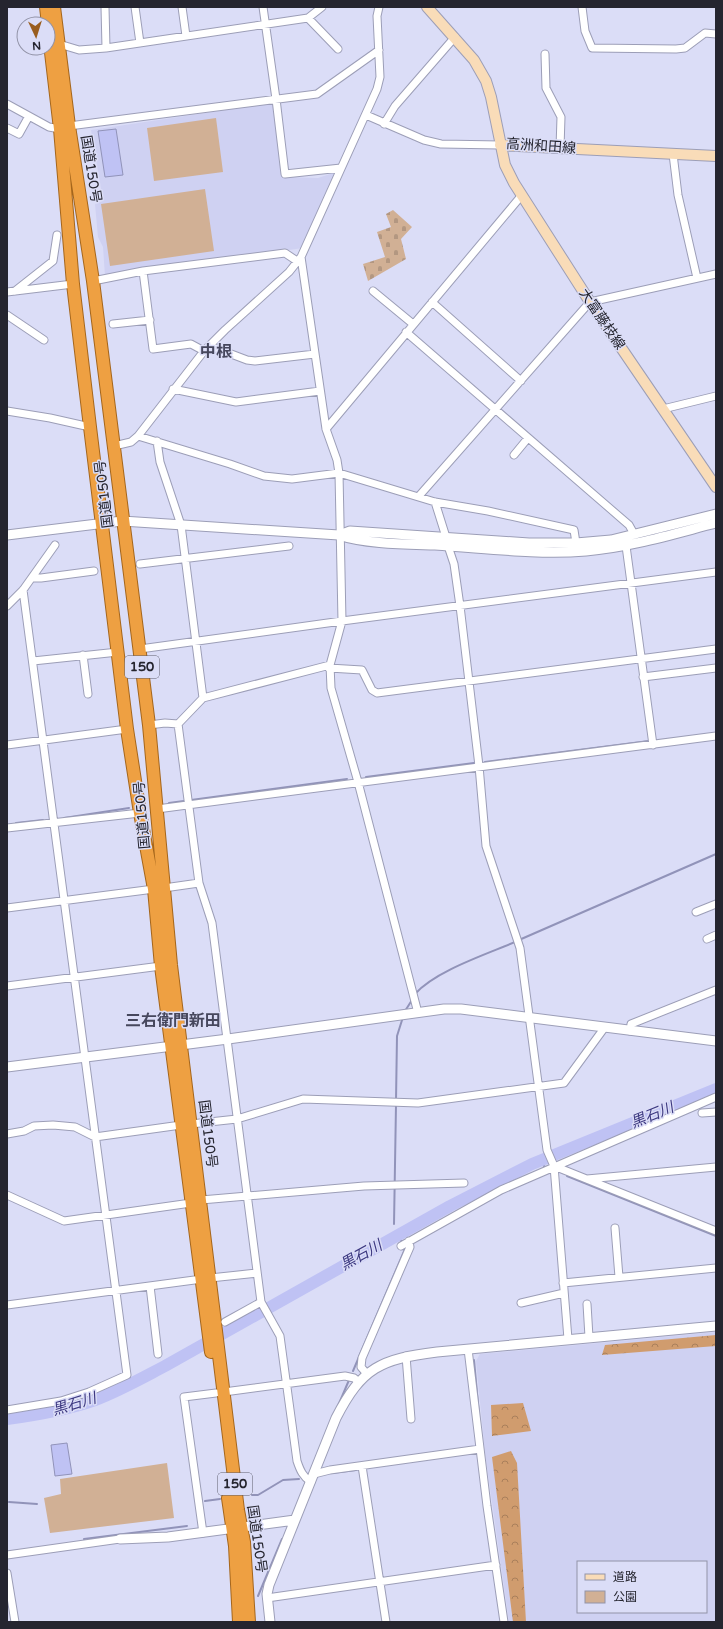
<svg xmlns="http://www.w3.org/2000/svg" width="723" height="1629" viewBox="0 0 723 1629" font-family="'Varela Round','Noto Sans JP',sans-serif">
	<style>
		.built { fill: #cfd1f2; fill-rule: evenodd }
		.forest { fill: url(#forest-crowns) }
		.cemetery { fill: url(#cemetery-stones) }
		.green { fill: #d1b095 }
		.water { fill: #bfc2f4; stroke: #9193b9 }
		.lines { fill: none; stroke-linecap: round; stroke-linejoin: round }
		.stream { stroke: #9193b9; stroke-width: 2 }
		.river { stroke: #bfc2f4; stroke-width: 12 }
		.minor-casing { stroke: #9c9eb7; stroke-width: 9 }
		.tertiary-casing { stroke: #9c9eb7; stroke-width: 11 }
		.secondary-casing { stroke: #9c9eb7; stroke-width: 12 }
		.trunk-casing { stroke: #a5661c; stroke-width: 14 }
		.minor { stroke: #fff; stroke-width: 7 }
		.tertiary { stroke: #fff; stroke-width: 9 }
		.secondary { stroke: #f9dcb8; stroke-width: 10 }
		.trunk { stroke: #eea042; stroke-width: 12 }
		.labels { text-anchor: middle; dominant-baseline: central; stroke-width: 3; stroke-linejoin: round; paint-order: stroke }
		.shield { fill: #dbddf7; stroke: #5c5c6b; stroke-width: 1 }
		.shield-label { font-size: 13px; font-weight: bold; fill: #25252f }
		.street-label { font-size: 14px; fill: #25252f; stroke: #dbddf7 }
		.water-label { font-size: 15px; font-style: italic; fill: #3c3880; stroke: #dbddf7 }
		.quarter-label { font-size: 16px; font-weight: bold; fill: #46475d; stroke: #dbddf7 }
	</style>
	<defs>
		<pattern id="forest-crowns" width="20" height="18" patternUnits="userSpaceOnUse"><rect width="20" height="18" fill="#d09c6e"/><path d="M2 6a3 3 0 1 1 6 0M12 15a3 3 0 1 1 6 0" fill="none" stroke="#a97f5b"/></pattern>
		<pattern id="cemetery-stones" width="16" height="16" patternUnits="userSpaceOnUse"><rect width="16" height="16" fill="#d1b095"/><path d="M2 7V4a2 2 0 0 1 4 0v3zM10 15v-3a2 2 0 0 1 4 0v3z" fill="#b39781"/></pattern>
	</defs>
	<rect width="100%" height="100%" fill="#dbddf7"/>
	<path class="built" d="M273,103l10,74 35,1 18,-6 -33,76 -198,28 -2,-29 -5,-10 -3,-33 8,-3 -12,-71z
		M716,1332v290h-207l-24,-169 -9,-92 4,-7zM578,1562h128v50h-128z"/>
	<path class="forest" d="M716,1335v11l-114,9 3,-10z
		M523,1403l8,28 -39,5 -1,-31z
		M511,1451l6,12 9,159h-13l-21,-165z"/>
	<path class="cemetery" d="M393,210l19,17 -11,12 5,20 -38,22 -5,-17 22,-7 -8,-25 14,-5 -5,-13z"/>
	<path class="green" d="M216,118l7,54 -69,9 -7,-53z
		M205,189l9,62 -104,15 -9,-62z
		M167,1463l7,55 -124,15 -6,-35 17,-4 -1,-15z"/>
	<path class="water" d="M116,129l7,46 -18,2 -7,-46z
		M67,1443l5,31 -17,2 -4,-31z"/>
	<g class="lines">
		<path class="stream" d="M485,762l164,-21
			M366,777l108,-14
			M169,803l178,-24
			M64,818l65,-10
			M16,823l27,-3
			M519,940l197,-86
			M415,994c20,-23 72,-40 100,-52
			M405,1011l7,-11
			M396,1100l1,-64 6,-19
			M532,1164l11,1 2,2
			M567,1176l149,60
			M394,1224l2,-119
			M397,1231l5,12
			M474,1360l5,55
			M353,1371l52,-122 -1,-2
			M338,1406l11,-26
			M332,1473l24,-3
			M252,1495h6l25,-15 16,-1
			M205,1501l15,-2
			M9,1502l28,2
			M84,1539l103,-13
			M258,1596l24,-57"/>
		<path class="river" d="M7,1419c29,-4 60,-9 88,-19 24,-9 47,-22 70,-34l285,-160 82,-42 184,-75"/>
		<g class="minor-casing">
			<path id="minor" d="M105,7l1,41
				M135,7l5,36
				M182,7l4,29
				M263,7l13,92 9,75 56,-6
				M582,7l3,24 7,17 84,1 9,-1 20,-15 11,1
				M308,18l30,31
				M59,44l20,6 27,-2 202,-30 14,-11
				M545,54l1,34 15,29 -1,31
				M7,104l42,23 11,2
				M366,115l58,25 17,4 59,1
				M384,124l11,-18 60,-69
				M69,126l248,-32 62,-44
				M7,128l12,6 10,-18
				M673,154l5,41 19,83
				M301,257l25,172 11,31 2,13 3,148 -12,44 1,23 27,94 60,231
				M143,271l10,78 38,-5 13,7
				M93,281l50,-10 142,-18 12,8
				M15,291l38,-30 4,-26
				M373,291l40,33
				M7,292l66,-8
				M432,302l89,79
				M7,315l37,25
				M113,324l37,-4
				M406,332l223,193 5,9
				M210,346l37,14 8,1 60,-7
				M173,389l63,13 84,-11
				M663,409l53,-13
				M7,411l43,7 40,9
				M326,429l196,-234
				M138,436l92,28 34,12 28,3 47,-6 96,29 53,9 86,19 2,13
				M157,441l3,21 21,63 22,173
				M114,446l17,-4 7,-6 66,-85 21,-21 64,-58 12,-15 76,-168 3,-12 -3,-61 2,-9
				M514,455l14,-17
				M419,496l171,-194 126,-28
				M435,502l11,35
				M448,546l6,18 6,42 19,160 7,80 34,102 27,202 7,16 14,173
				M626,546l27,199
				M140,564l149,-18
				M32,578h9l53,-7
				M7,606l16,-16 32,-45
				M140,649l202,-28 374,-49
				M83,655l5,39
				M33,661l85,-9
				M329,668l33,2 10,20 5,3 339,-44
				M643,677l73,-9
				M178,724l21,159 13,40 49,379 19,34 17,125c3,9 6,16 14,21
				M149,725l16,-2 13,1 25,-26 127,-33
				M7,745l120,-16
				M157,809l559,-73
				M7,828l133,-15
				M164,888l35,-5
				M7,908l147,-19
				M696,912l20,-8
				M707,939l9,-4
				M7,986l154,-20
				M630,1031l1,-7 85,-34
				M702,1113l14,-1
				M191,1124l46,-5 66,-20 115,4 146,-20 41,-56
				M7,1134l17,-3 10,-5 19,-1 22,2 20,10 86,-12
				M554,1166l162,65
				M587,1179l129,-12
				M7,1195l57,26 127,-18
				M201,1200l163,-14 100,-3
				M615,1228l4,49
				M401,1246l100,-56 215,-93
				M210,1278l47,-5
				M563,1283l153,-15
				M150,1286l8,68
				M521,1303l43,-10
				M587,1304l2,33
				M7,1305l195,-26
				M225,1322l36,-20
				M468,1349l19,157 17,116
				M406,1356l5,63
				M367,1374l-6,-7 1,-9 48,-111 -1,-6
				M224,1392l121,-16 9,2 5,4
				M7,1410l54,-9 28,-9 38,-17 -104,-785
				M362,1466l24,156
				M314,1474l16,-4 150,-21
				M203,1533l-19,-136 32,-4
				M7,1555l113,-16
				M7,1573l8,49
				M267,1598l229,-33"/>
		</g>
		<g class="tertiary-casing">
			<path id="tertiary" d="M7,535l115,-14 217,14c26,9 68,9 96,10 50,3 101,10 151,6 45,-4 87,-17 130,-28
				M339,535l11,-4 179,12h47l35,-3 105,-26
				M7,1067l221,-28 216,-30h17l255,32
				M120,1539l48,-2 127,-17
				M270,1622l-3,-28 2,-9 67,-167c26,-51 45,-59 101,-66l279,-26"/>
		</g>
		<g class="secondary-casing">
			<path id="secondary" d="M427,7l47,53 12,21 5,16 14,68 9,18 76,119 126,185
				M500,145l216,11"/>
		</g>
		<g class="trunk-casing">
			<path id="trunk" d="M46,7l2,17
				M54,7l15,119 24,155 56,444 22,240 67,545 6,32 5,80
				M48,27l12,102 13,155 17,143 37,302 13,84 14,76 7,77 50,386
				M228,1498l7,48 4,76"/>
		</g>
		<use href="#minor" class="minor"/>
		<use href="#tertiary" class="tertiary"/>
		<use href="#secondary" class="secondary"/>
		<use href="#trunk" class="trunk"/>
	</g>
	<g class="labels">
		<g class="shield">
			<rect x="125" y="656" width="34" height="22" rx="3"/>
			<rect x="218" y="1473" width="34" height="22" rx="3"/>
		</g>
		<g class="shield-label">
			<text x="142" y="667">150</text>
			<text x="235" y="1484">150</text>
		</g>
		<g class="street-label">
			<text transform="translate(541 146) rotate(4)">高洲和田線</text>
			<text transform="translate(91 169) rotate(81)">国道150号</text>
			<text transform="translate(602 319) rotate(56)">大富藤枝線</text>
			<text transform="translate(104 494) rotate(-97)">国道150号</text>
			<text transform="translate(142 815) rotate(-95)">国道150号</text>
			<text transform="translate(208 1134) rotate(83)">国道150号</text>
			<text transform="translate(257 1539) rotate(82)">国道150号</text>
		</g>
		<g class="water-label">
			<text transform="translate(652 1115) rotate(-22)">黒石川</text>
			<text transform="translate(361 1255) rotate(-29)">黒石川</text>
			<text transform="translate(74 1404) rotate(-17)">黒石川</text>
		</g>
		<g class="quarter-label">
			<text x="216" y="352">中根</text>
			<text x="173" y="1021">三右衛門新田</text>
		</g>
	</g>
	<rect width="723" height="1629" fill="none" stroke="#25252f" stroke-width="16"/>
	<rect x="577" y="1561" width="130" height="52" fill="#dbddf7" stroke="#9293a7"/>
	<rect x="585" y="1574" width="20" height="6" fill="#f9dcb8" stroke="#9293a7"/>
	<text x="613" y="1581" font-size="12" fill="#25252f">道路</text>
	<rect x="585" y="1591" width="20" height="12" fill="#d1b095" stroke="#9293a7"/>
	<text x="613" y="1601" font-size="12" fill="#25252f">公園</text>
	<g transform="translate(36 36) rotate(176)"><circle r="19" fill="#dbddf7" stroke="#9293a7"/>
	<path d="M0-3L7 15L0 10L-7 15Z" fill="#995d1f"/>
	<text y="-6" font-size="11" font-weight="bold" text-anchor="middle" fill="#25252f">N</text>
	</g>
</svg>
